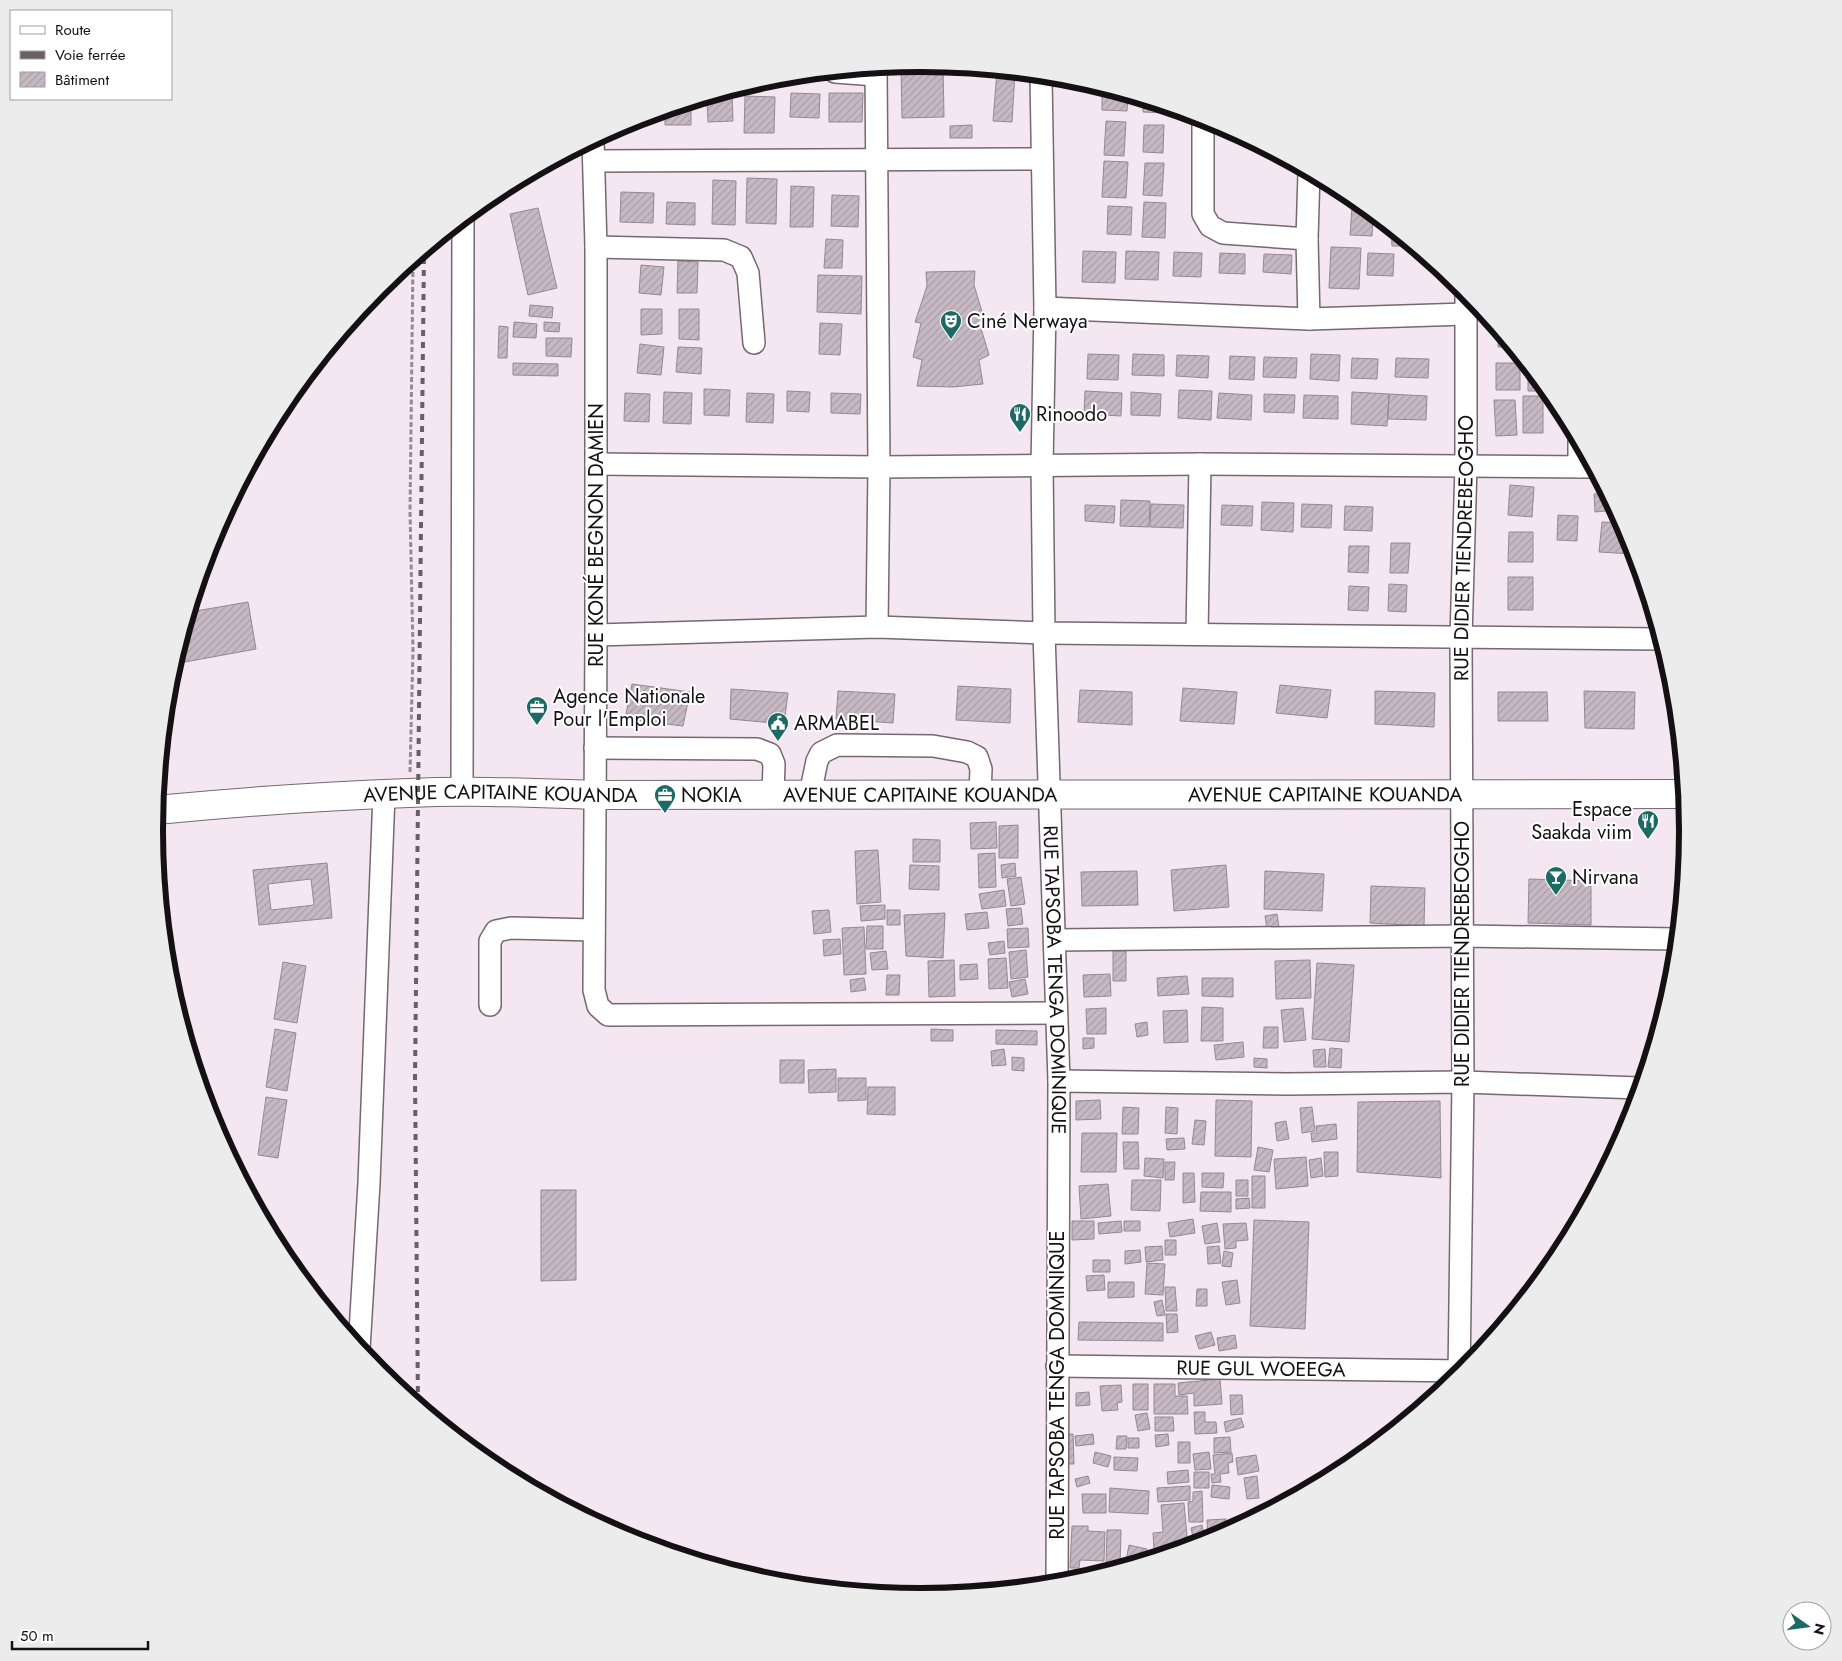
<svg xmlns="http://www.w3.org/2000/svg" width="1842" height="1661" viewBox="0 0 1842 1661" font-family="Jost,sans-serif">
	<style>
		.building { fill: url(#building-hatch); stroke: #958891; fill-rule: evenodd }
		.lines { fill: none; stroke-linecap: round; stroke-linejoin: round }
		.street-casing { stroke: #756871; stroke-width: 24 }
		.secondary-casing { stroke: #756871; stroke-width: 30 }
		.path { stroke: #948991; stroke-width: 3; stroke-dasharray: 5 2.5; stroke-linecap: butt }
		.street { stroke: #fff; stroke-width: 21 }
		.secondary { stroke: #fff; stroke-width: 28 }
		.rail { stroke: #686066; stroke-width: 4; stroke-dasharray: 6 6; stroke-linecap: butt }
		.labels { text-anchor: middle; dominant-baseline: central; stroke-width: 4; stroke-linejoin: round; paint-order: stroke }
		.poi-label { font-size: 20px; fill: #151014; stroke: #fff; text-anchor: start }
		.street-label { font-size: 20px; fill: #151014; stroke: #fff }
		.rim { fill: none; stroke: #151014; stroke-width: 6 }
	</style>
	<defs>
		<pattern id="building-hatch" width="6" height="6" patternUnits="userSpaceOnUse" patternTransform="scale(1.25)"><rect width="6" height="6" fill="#c7b9c3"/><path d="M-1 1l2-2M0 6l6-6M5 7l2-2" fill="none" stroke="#aa9ea7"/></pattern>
	</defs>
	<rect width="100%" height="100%" fill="#f5e7f1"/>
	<path class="building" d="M943,66l1,51 -42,1 -1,-51z
		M997,71l18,2 -3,49 -19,-1z
		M1102,88l26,8 -1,15 -25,-1z
		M724,93h8l1,28 -25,1 -1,-24z
		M791,93l29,1 -1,24 -29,-1z
		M829,93h34l-1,29h-33z
		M745,96l30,1 -1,36h-30z
		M1143,101l22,6v6l-22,-1z
		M691,103v22h-26v-14z
		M1106,121l20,1 -2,34 -20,-1z
		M972,125v13h-22v-12z
		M1144,125h20l-1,28 -20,-1z
		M1104,161l24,1 -2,36 -24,-1z
		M1145,163h19l-2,33 -19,-1z
		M747,178l30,1 -1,45 -30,-1z
		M713,180l23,1 -1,44 -23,-1z
		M791,186l23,1 -1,40h-23z
		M621,192l33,1 -1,30 -33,-1z
		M832,195l27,1 -1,31 -27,-1z
		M667,202l28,1v22l-29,-1z
		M1144,202l22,1 -1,35 -23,-1z
		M1108,206l24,1 -1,28 -24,-1z
		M1352,207l13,1 8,6 -1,22 -22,-1z
		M538,208l19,80 -29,7 -18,-81z
		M1391,229l21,17h-20z
		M826,239l17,1 -1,28h-18z
		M1331,247l30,1 -2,41 -30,-1z
		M1083,251l33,1 -1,31 -33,-1z
		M1126,251l33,1 -1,28 -33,-1z
		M1174,252l28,1 -1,24 -28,-1z
		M1220,253l25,1v20l-26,-1z
		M1368,253l26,1 -1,22 -26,-1z
		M1264,254l28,1 -1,19 -28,-2z
		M678,261l20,1 -1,31h-20z
		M641,265l23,2 -3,28 -22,-2z
		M975,271l-1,14 12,40h-6l9,30 -10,5 4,24 -30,3 -36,-1 5,-26 -9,-3 8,-34 -6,-1 12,-36 -1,-14z
		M818,275l44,1 -1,38 -44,-2z
		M530,305l23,2 -1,11 -23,-2z
		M641,309h21v25l-21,1z
		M679,309h20v31l-20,-1z
		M514,322l23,2 -1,14 -23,-1z
		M544,322l16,1 -1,9 -15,-1z
		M820,323l22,1 -2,31 -21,-1z
		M499,326l9,1 -1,31h-9z
		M1498,330l14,17h-14z
		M546,338h26l-1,19 -25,-1z
		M640,344l24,3 -3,28 -24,-2z
		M678,347l24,1 -1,26 -25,-2z
		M1088,354l31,1 -1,25 -31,-1z
		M1133,354l31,1v21l-32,-1z
		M1311,354l29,1 -1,26 -29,-2z
		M1177,355l32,1 -1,22 -32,-2z
		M1230,356l25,1 -1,23 -25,-1z
		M1264,357l33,1 -1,20 -33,-1z
		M1352,358l26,1 -1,20 -26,-1z
		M1396,358l33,1 -1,19 -33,-1z
		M513,363l45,1v12l-45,-1z
		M1496,363h24v27h-24z
		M1528,379h9v12h-9z
		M704,389l26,1 -1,26 -25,-1z
		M1179,390l33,1 -1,29 -33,-2z
		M787,391l23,1 -1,20 -22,-1z
		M1085,391l37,2 -1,23 -37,-2z
		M664,392l28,1 -1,31 -28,-1z
		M1131,392l30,2 -1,22 -29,-1z
		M1352,392l37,2 -2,32 -36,-2z
		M625,393l25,1 -1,28 -25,-1z
		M747,393l27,1 -1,29 -27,-1z
		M831,393l30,1 -1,20 -29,-1z
		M1219,393l33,2 -1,25 -34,-2z
		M1264,394l31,1 -1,18 -30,-1z
		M1389,394l38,2 -1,24 -38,-1z
		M1304,395l34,1v23l-35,-1z
		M1523,396h20v37h-20z
		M1551,398h2l9,13h-11z
		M1494,400h21l2,35 -21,1z
		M1510,485l24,2 -2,30 -24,-2z
		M1606,493l9,17 -20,2 -1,-18z
		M1121,500l29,1 -1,26 -29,-1z
		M1262,502l32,1 -1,29 -32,-2z
		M1151,504l33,1 -1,23 -33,-1z
		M1302,504l30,1 -1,23 -30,-1z
		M1085,505l30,1 -1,17 -29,-2z
		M1222,505l31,1 -1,20 -31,-1z
		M1345,506l28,1 -1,24 -28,-1z
		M1558,515l20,1 -1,25 -20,-1z
		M1602,522l20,1 7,14 5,17 -35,-2z
		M1509,532h24v30h-25z
		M1391,543h19l-2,30h-18z
		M1349,546h20l-1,27 -20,-1z
		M1508,577h25v33h-25z
		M1389,584l18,1 -1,27 -18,-1z
		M1349,586l20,1 -1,24 -20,-1z
		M248,602l8,47 -82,15 16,-52z
		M632,684l58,8 -7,34 -58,-7z
		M1280,685l51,5 -4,28 -51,-5z
		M958,686l53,3 -1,34 -54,-3z
		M1183,688l54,4 -3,32 -54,-3z
		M731,689l57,4 -4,31 -54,-5z
		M1080,690l52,2v33l-54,-3z
		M838,691l57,3 -2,29 -57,-4z
		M1375,691l60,2 -1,34 -59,-3z
		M1584,691l51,1 -1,37 -49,-1z
		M1498,692h49l1,29h-50z
		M996,822l1,26 -26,1 -1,-26z
		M1018,825v33h-19v-32z
		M913,839l27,1v22h-27z
		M878,850l3,52 -24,2 -2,-53z
		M995,853l1,34 -17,1 -1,-34z
		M327,863l5,55 -73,7 -6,-55zM311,879l3,26 -43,5 -3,-26z
		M1015,863l1,13 -14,2 -1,-13z
		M910,865l29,1v24l-30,-1z
		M1226,865l3,42 -55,4 -3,-41z
		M1137,871l1,34 -56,1 -1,-34z
		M1265,871l59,3 -2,37 -58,-2z
		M1021,877l4,27 -14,2 -4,-27z
		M1529,879l62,2v44l-63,-2z
		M1371,886l54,2 -1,38 -54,-3z
		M1004,890l2,16 -24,3 -3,-15z
		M885,905v14l-24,2 -1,-15z
		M1021,908l2,16 -15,2 -2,-17z
		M829,910l2,22 -17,2 -2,-23z
		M887,910h13v15h-13z
		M987,912l2,16 -22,2 -2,-16z
		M945,913l-2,45 -37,-2 -2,-41z
		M1277,914l2,13 -12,2 -2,-13z
		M867,926h16v23h-17z
		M864,927l2,47 -22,1 -2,-47z
		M1028,928l1,19 -21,1 -1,-19z
		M840,939l1,15 -17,2 -1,-16z
		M1004,941l1,12 -15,2 -2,-12z
		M1026,950l2,27 -17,2 -2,-27z
		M886,951l2,18 -16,1 -2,-17z
		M1113,951h13v30h-13z
		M1006,958l2,30 -19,1 -1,-30z
		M954,960l1,36 -26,1 -1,-36z
		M1310,960l1,38 -35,1 -1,-38z
		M283,962l23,4 -9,57 -23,-4z
		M1317,963l37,2 -5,77 -37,-3z
		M977,964l1,15 -18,1v-15z
		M1110,974l1,22 -27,1 -1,-22z
		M887,975h13l-1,20h-13z
		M1187,976l2,18 -31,2 -1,-18z
		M864,978l2,12 -15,2 -1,-12z
		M1202,978h31v19l-31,-1z
		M1025,979l3,15 -16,3 -3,-15z
		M1202,1007l21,1v33h-22z
		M1106,1008v26h-19l-1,-25z
		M1303,1008l3,32 -22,2 -3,-32z
		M1187,1010l1,32 -24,1 -1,-32z
		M1147,1022l1,13 -11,2 -2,-13z
		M1264,1027h14v21h-15z
		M275,1029l21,4 -9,58 -21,-4z
		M931,1029l22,1v11h-22z
		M996,1030l41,1v14l-41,-1z
		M1083,1038h11v10l-11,1z
		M1243,1042l1,15 -28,3 -2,-15z
		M1330,1048l12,1 -1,19 -13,-1z
		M1004,1049l2,16 -14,1 -1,-15z
		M1325,1049l1,18h-12l-1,-17z
		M1012,1057l12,1v13l-12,-1z
		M1254,1058l13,1v9l-13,-1z
		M780,1060h24v23h-24z
		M836,1069v23l-27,1 -1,-23z
		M838,1078h28v22l-28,1z
		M868,1087h27v28l-28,-1z
		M266,1097l21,3 -9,58 -20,-3z
		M1100,1100l1,19 -25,1v-19z
		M1216,1100l36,1 -1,56 -36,-1z
		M1440,1101l1,77 -84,-6 1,-70z
		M1123,1107l16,1 -1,26h-16z
		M1166,1107l12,1 -1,26 -12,-1z
		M1312,1107l3,24 -13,2 -2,-25z
		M1195,1120l11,1 -2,24 -12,-1z
		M1286,1121l3,18 -12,2 -2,-18z
		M1336,1124l1,15 -25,3 -1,-9h6l-1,-7z
		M1082,1133h35l-1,39h-35z
		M1184,1138l1,11 -18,1 -1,-11z
		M1123,1142h15l1,27h-15z
		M1258,1147l15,3 -4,22 -15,-2z
		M1324,1152h14v24l-13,1z
		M1306,1157l2,29 -32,3 -2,-30z
		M1145,1158l19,1 -1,19 -19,-2z
		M1321,1158l2,18 -12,2 -2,-18z
		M1165,1162h10l-1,18h-9z
		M1183,1173h11l1,29 -12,1z
		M1202,1173h22l-1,15 -21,-1z
		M1252,1176h13v32h-13z
		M1132,1180h29l-1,31 -29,-1z
		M1236,1180h12v16h-12z
		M1108,1184l3,32 -30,3 -2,-33z
		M541,1190h35v90l-35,1z
		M1201,1192h30v20l-31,-1z
		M1249,1198l1,10 -14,1v-10z
		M1193,1219l2,14 -25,4 -2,-14z
		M1254,1220l55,2 -4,107 -55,-3z
		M1072,1221h22v18l-22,1z
		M1121,1221l1,11 -23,2 -1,-11z
		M1124,1221h16v10h-16z
		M1217,1223l3,19 -15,2 -3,-18z
		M1246,1223l2,17 -12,1v7l-11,1 -2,-25z
		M1165,1240h11v15h-11z
		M1162,1246l1,14 -17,2 -1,-15z
		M1219,1246l2,17 -13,1 -1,-17z
		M1140,1250l1,12 -16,2v-13z
		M1224,1251l9,2 -2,14 -9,-1z
		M1093,1260h17v12h-17z
		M1147,1263l18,1 -2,31 -18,-1z
		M1104,1275l1,15 -18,1 -1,-15z
		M1237,1280l3,23 -14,2 -4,-23z
		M1108,1282h26v15l-26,1z
		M1165,1287h10l2,24h-11z
		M1197,1289h10v17h-11z
		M1162,1300l3,15 -8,1 -3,-14z
		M1166,1314h11l1,18 -11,1z
		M1079,1322l84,1v18l-85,-1z
		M1211,1332l4,13 -16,4 -4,-13z
		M1235,1335l2,13 -18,3 -2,-13z
		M1220,1379l2,25 -28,2v-13l-15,2 -1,-12z
		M1133,1384h15v26h-15z
		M1154,1384h21v12h12l1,18h-34z
		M1121,1385l1,17 -5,1 1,7 -16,1 -2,-25z
		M1089,1392l1,13 -14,1v-13z
		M1230,1395h12l1,19 -12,1z
		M1194,1412h11v10h11l1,11 -22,1z
		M1147,1413l3,16 -12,2 -3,-16z
		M1155,1417h18l1,14h-19z
		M1241,1418l3,9 -18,5 -2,-10z
		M1064,1434h9l1,30h-8z
		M1093,1434l1,10 -18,2 -1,-10z
		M1168,1434l1,11 -13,2 -1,-12z
		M1117,1436h10l-1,13h-10z
		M1230,1437l1,15 -17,1v-15z
		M1128,1438h11v10h-11z
		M1178,1442h12v21h-12z
		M1095,1452l16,4 -3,11 -15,-4z
		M1209,1452l2,17 -16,1 -2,-16z
		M1232,1453l1,9 -5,1 1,10 -9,1 1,8 -9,1 -1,-9h4l-2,-19z
		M1256,1455l3,16 -21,4 -2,-17z
		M1114,1457l24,1 -1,13 -23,-1z
		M1188,1470l1,12 -21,2 -1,-12z
		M1194,1472h15v16h-15z
		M1088,1476l2,7 -13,4 -2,-8z
		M1257,1476l2,22 -12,1 -3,-21z
		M1212,1485l18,2 -1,12 -18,-2z
		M1190,1486v14l-32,2 -1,-14z
		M1110,1488l39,3 -1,23 -39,-2z
		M1202,1491l1,31h-14l-1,-20 5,-1v-9z
		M1082,1494h24v19h-23z
		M1184,1503l4,44 -34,3 -1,-17 10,-1 -2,-27z
		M1226,1519v14l-10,5h-8l-1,-18z
		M1202,1525l2,10 -11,2 -2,-9z
		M1072,1526h16v5l17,1 -1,29 -24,-1 -1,8h-9z
		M1107,1530h14l-1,37 -14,-1z
		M1129,1545l18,4 -2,11 -20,6z"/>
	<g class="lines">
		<g class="street-casing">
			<g id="street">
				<path d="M876,68l3,399 -2,160"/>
				<path d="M835,72l41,3"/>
				<path id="s1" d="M1041,76l4,232 -3,158 2,167 15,448 -2,503"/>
				<path d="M1203,119v95l7,12 13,7 84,6"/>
				<path d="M593,140l3,107v388l-2,355 4,16 10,9 448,-2"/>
				<path d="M594,161l447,-2"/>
				<path d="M1309,173l-2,66 2,80"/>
				<path d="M596,247l128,3 17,7 7,16 6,70"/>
				<path d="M1045,308l264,11 157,-5"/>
				<path d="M596,464l283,3 321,-3 392,3"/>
				<path d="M1579,467v-24"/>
				<path d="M1197,634l3,-170"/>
				<path d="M596,635l281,-8 167,6 616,6"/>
				<path d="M595,748l162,1 13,5 4,10 -1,30"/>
				<path d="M462,792l1,-573"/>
				<path d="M810,794l7,-33 4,-8 16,-8 96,1 34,6 10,5 4,12 -1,25"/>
				<path d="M1055,940l408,-4 214,3"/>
				<path d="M490,1005v-64l6,-10 15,-3 83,2"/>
				<path d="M1059,1081l228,3 176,-2 177,6"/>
				<path d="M359,1349l10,-166 15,-389"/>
				<path id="s2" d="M1057,1366l408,5"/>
				<path id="s3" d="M1459,1376l4,-294 -2,-444 5,-173v-173"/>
			</g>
		</g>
		<g class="secondary-casing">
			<g id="secondary">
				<path id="s4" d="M156,810c84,-8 169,-14 253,-17 62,-3 124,0 186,2l1089,-1"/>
			</g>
		</g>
		<path class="path" d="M410,772l3,-122 -3,-139 3,-251"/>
		<use href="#street" class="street"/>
		<use href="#secondary" class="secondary"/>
		<path class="rail" d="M418,1404l-3,-326 9,-827"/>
	</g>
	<defs>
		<g id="theatre-pin" transform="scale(1.125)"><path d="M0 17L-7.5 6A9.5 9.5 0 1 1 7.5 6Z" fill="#1d6964" stroke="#fff"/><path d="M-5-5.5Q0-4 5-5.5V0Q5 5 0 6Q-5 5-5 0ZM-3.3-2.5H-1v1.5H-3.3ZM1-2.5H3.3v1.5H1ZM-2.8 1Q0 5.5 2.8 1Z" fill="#fff"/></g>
		<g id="restaurant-pin" transform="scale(1.125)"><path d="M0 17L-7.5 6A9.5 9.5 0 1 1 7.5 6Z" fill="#1d6964" stroke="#fff"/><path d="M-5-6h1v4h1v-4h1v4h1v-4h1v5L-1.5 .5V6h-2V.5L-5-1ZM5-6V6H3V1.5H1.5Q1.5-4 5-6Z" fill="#fff"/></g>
		<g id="office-pin" transform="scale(1.125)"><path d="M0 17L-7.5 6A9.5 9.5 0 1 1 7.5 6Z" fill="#1d6964" stroke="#fff"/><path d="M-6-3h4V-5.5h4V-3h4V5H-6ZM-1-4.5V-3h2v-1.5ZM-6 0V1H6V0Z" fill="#fff"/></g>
		<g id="civic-pin" transform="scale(1.125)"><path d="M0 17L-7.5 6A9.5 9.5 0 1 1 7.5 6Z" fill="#1d6964" stroke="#fff"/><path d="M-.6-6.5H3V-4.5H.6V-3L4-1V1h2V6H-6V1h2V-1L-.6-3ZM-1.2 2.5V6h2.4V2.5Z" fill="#fff"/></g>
		<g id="bar-pin" transform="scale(1.125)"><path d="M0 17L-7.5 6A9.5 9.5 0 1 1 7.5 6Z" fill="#1d6964" stroke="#fff"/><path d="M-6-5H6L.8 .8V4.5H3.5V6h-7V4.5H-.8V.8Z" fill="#fff"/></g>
	</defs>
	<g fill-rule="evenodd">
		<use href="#theatre-pin" x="951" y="321"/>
		<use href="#restaurant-pin" x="1020" y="414"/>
		<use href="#office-pin" x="537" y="707"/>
		<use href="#civic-pin" x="778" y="723"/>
		<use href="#office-pin" x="665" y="795"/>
		<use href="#restaurant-pin" x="1648" y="821"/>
		<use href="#bar-pin" x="1556" y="877"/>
	</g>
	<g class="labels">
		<g class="poi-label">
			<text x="967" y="321">Ciné Nerwaya</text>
			<text x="1036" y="414">Rinoodo</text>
			<text x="553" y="696">Agence Nationale<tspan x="553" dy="23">Pour l'Emploi</tspan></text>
			<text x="794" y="723">ARMABEL</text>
			<text x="681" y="795">NOKIA</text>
			<text x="1632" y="809" text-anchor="end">Espace<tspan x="1632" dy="23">Saakda viim</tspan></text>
			<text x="1572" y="877">Nirvana</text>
		</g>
		<g class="street-label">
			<text transform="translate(596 535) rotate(-90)">RUE KONÉ BEGNON DAMIEN</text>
			<text stroke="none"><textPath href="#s3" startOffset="828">RUE DIDIER TIENDREBEOGHO</textPath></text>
			<text stroke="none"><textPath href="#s4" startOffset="765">AVENUE CAPITAINE KOUANDA</textPath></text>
			<text stroke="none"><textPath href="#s4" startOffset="1170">AVENUE CAPITAINE KOUANDA</textPath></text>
			<text stroke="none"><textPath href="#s4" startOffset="345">AVENUE CAPITAINE KOUANDA</textPath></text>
			<text transform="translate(1462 954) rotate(-90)">RUE DIDIER TIENDREBEOGHO</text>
			<text stroke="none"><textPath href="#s1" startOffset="904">RUE TAPSOBA TENGA DOMINIQUE</textPath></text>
			<text stroke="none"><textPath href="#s2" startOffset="204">RUE GUL WOEEGA</textPath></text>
			<text transform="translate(1057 1385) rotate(-90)">RUE TAPSOBA TENGA DOMINIQUE</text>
		</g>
	</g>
	<path d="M0 0H1842V1661H0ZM163 830a758 758 0 1 1 1516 0a758 758 0 1 1-1516 0Z" fill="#ececec" fill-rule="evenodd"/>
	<path class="rim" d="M163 830a758 758 0 1 1 1516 0a758 758 0 1 1-1516 0Z"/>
	<rect x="10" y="10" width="162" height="90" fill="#ffffff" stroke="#a19fa1"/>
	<rect x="20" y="26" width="25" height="8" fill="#ffffff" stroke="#a19fa1"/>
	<text x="55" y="35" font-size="15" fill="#151014">Route</text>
	<rect x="20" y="51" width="25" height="8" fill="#686066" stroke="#a19fa1"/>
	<text x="55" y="60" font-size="15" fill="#151014">Voie ferrée</text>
	<rect x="20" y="72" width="25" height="15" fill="url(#building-hatch)" stroke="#a19fa1"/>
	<text x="55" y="85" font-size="15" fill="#151014">Bâtiment</text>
	<g transform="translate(1807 1626) rotate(104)"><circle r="24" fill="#ffffff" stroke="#a19fa1"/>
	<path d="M0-4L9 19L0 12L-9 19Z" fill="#1d6964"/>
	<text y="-8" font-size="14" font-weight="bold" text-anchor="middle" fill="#151014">N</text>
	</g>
	<path d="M12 1641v8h136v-8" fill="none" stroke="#151014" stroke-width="2.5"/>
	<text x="20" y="1641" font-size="15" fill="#151014" stroke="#ffffff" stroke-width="4" paint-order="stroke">50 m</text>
</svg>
